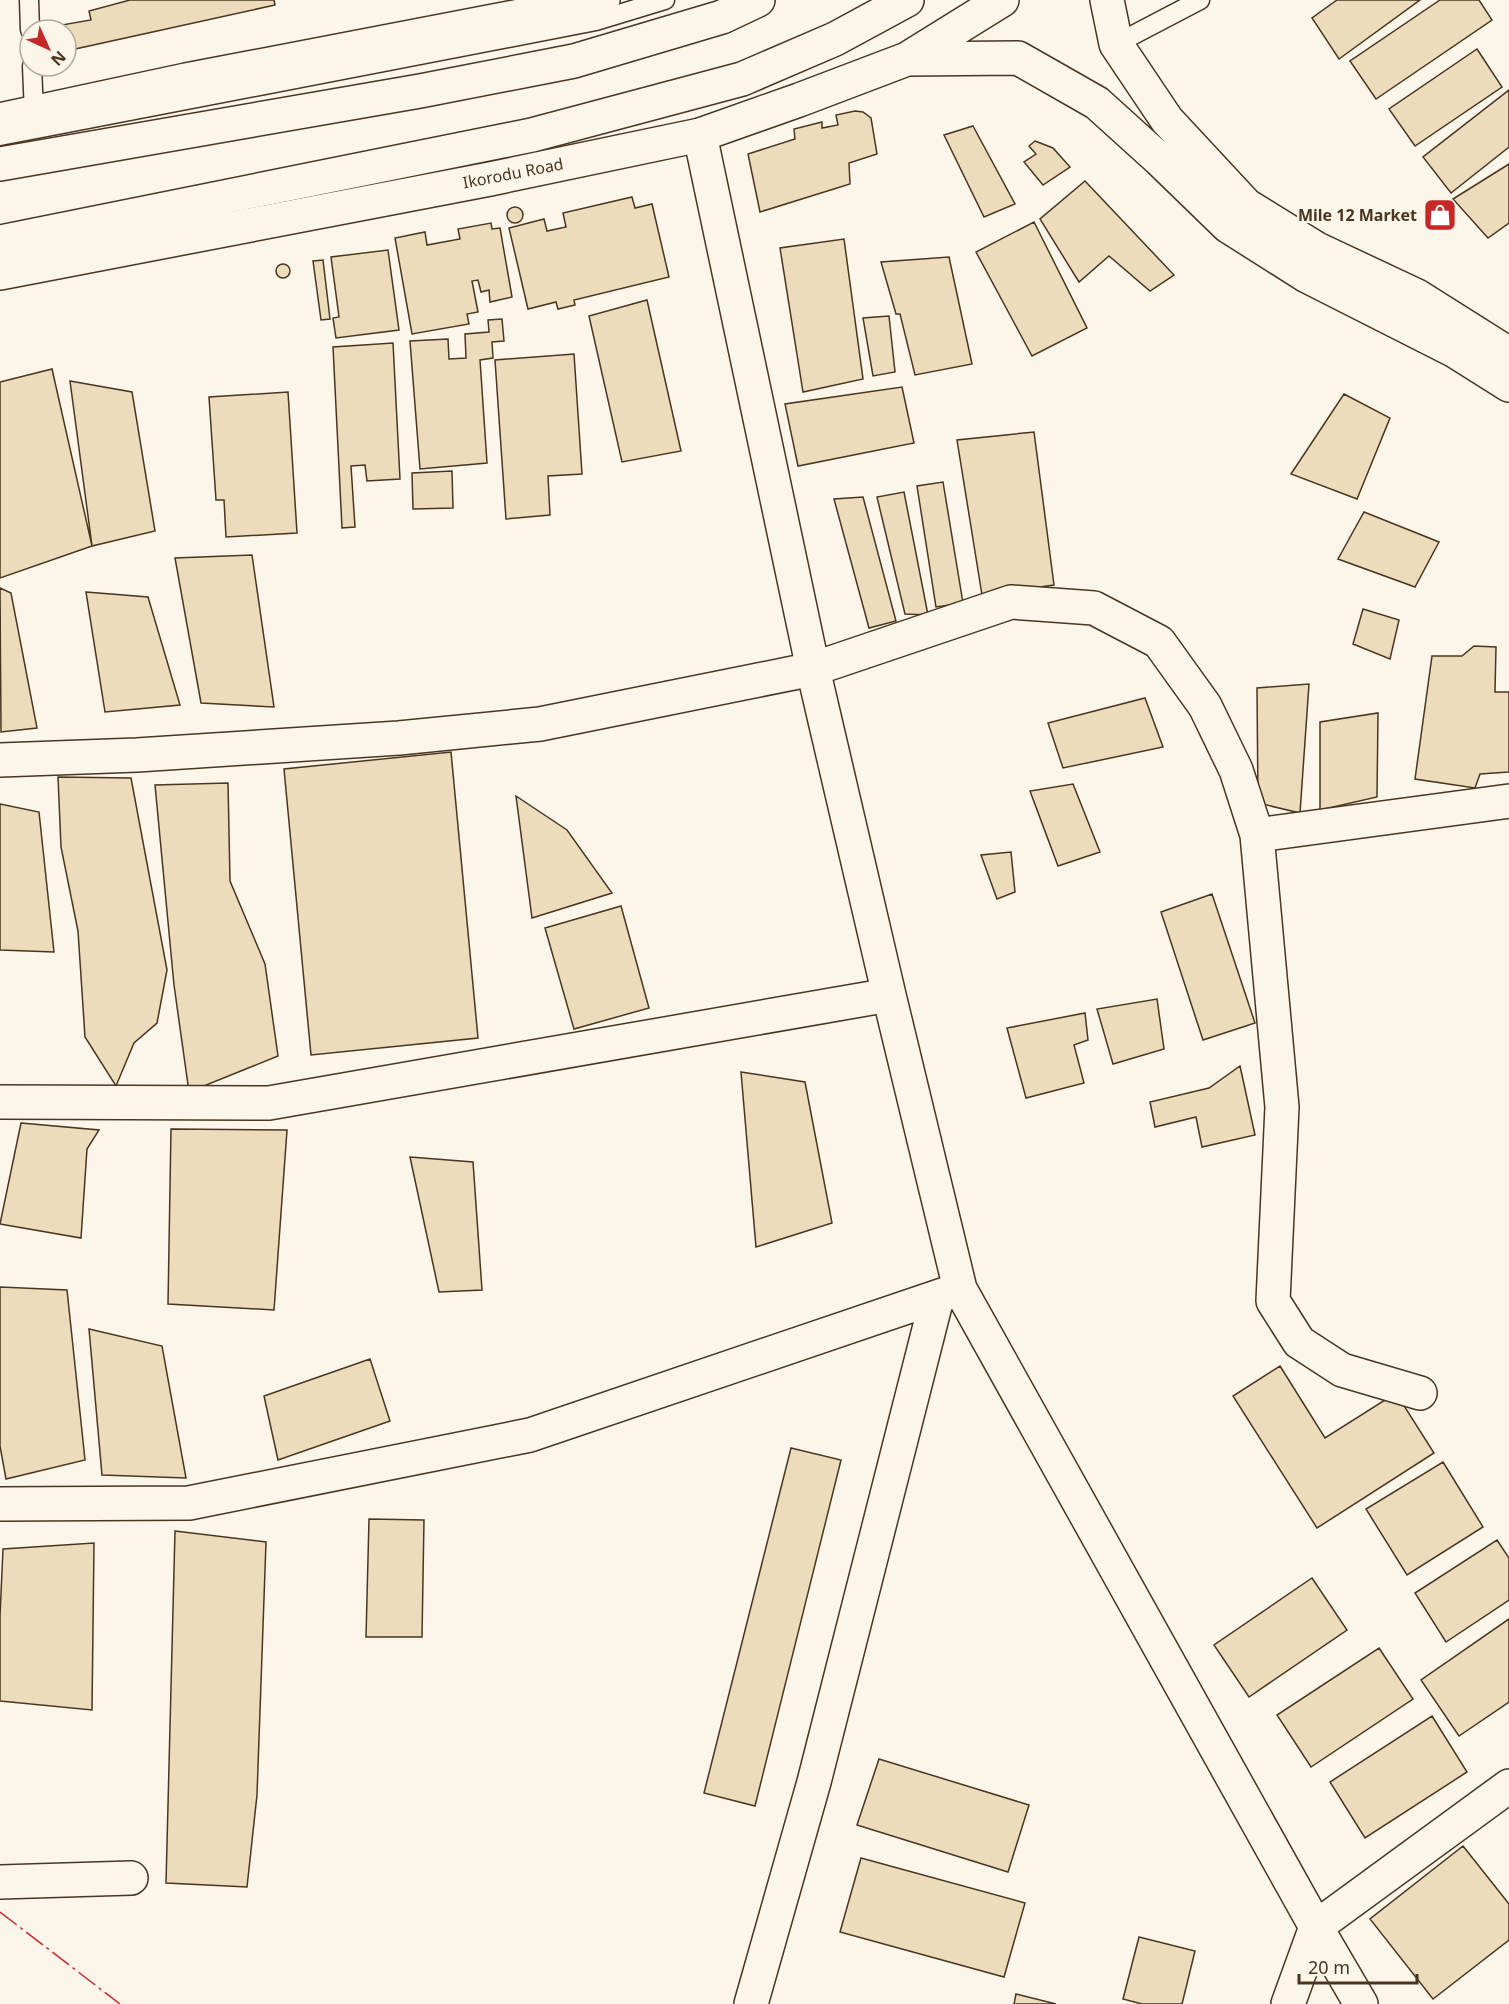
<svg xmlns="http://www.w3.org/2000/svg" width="1509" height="2004" viewBox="0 0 1509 2004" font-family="'Noto Sans',sans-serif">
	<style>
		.building { fill: #ecdcbc; stroke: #4a3520; stroke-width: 1.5 }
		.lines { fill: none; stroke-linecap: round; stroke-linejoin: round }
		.service-casing { stroke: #4a3520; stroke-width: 21 }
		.minor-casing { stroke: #4a3520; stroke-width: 36 }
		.tertiary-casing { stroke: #4a3520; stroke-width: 36 }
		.motorway-casing { stroke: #4a3520; stroke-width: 36 }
		.service { stroke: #fbf6e9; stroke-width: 18 }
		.minor { stroke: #fbf6e9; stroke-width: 33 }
		.tertiary { stroke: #fbf6e9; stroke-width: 33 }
		.motorway { stroke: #fbf6e9; stroke-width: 33 }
		.power { stroke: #c62828; stroke-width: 1.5; stroke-dasharray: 21 4.5 3 4.5; stroke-linecap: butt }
		.labels { text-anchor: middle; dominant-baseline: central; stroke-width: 4.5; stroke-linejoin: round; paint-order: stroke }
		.street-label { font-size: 16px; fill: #4a3520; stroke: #fbf6e9 }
		.poi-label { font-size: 16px; font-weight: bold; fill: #4a3520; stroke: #fbf6e9; text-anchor: end }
	</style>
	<rect width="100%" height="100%" fill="#fbf6e9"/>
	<path class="building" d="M130,0h144l1,5 -209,46v-21h-9l-1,-4 35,-6 -2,-9z
		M1337,0h83l-81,59 -27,-41z
		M1440,0h39l13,20 -116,79 -26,-38z
		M1477,49l25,38 -87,59 -26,-37z
		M1509,90v57l-58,46 -28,-36z
		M855,111l8,1 8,6 6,36 -28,9 1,21 -90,28 -12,-58 47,-15 -1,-10 28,-7v6l16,-3 -2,-10z
		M973,126l42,78 -31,13 -40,-82z
		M1035,141l18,7 17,19 -27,18 -19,-23 12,-8 -7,-8z
		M1509,164v59l-21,15 -35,-39z
		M1085,181l89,94 -24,16 -41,-35 -30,26 -39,-63z
		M632,197l3,11 17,-4 17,73 -95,23 1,5 -17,4 -2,-7 -28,7 -19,-81 35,-9 3,12 19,-4 -3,-14z
		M507 215a8 8 0 1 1 16 0a8 8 0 1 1-16 0Z
		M1034,222l53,106 -55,28 -56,-104z
		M491,223l1,6 8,-1 12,69 -22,5 -1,-12 -8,2 -3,-12 -6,1 6,31 -11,2 2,10 -57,10 -17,-96 30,-6 2,13 33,-6 -2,-10z
		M844,239l19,140 -60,13 -23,-144z
		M388,250l11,80 -63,8 -3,-20 6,-1 -8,-60z
		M949,257l23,107 -57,11 -15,-61h-4l-15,-52z
		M323,260l7,59 -9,1 -8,-59z
		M276 271a7 7 0 1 1 14 0a7 7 0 1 1-14 0Z
		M647,300l34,151 -59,11 -33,-146z
		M889,316l6,56 -22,4 -10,-58z
		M502,319l2,22 -12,1 1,16 -13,2 7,103 -67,6 -10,-128 38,-2 1,20 17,-1 -1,-24 24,-2 -1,-12z
		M393,343l7,136 -33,2 -2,-16 -14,1 4,61 -13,1 -9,-181z
		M574,354l8,120 -34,2 2,39 -44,4 -11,-159z
		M52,369l40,177 -92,32v-196z
		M70,381l62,11 23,139 -63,15z
		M902,387l12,56 -116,23 -13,-62z
		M288,392l9,141 -71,4 -2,-37h-8l-7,-103z
		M1344,394l46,24 -33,81 -66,-25z
		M1034,432l20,153 -72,10 -25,-155z
		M452,471l1,37 -40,1 -1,-36z
		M943,482l20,121 -27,4 -19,-121z
		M904,492l24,123 -23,-1 -28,-117z
		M863,497l33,124 -27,7 -35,-129z
		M1364,512l75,30 -24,45 -77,-28z
		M252,555l22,152 -73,-4 -26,-145z
		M0,588l11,5 26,135 -36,4z
		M86,592l62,5 32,108 -75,7z
		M1363,609l36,11 -9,39 -37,-15z
		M1474,646l22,1 -1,45h14v80l-29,2 -5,14 -60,-9 17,-123h30z
		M1309,684l-9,129 -42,-10 -1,-115z
		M1145,698l18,49 -100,21 -15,-45z
		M1378,713l-1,84 -57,13v-88z
		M451,752l27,286 -167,17 -27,-286z
		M58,777l73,1 36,192 -10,53 -23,20 -18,43 -31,-49 -7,-106 -17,-84z
		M228,783l2,98 35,83 13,92 -89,36 -15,-107 -19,-200z
		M1073,784l27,68 -42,14 -28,-75z
		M516,796l51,34 45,63 -80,25z
		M0,804l39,8 15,140 -54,-2z
		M1011,852l4,40 -18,7 -16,-44z
		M1212,894l43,129 -52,17 -42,-128z
		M621,906l28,102 -75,21 -29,-101z
		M1157,999l7,50 -51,15 -16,-55z
		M1085,1013l3,27 -14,5 10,38 -58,15 -19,-70z
		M1240,1066l15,69 -53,12 -6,-30 -41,10 -5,-25 59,-14z
		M741,1072l64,10 27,141 -76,24z
		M21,1123l78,7 -12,19 -6,89 -81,-14z
		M171,1129l116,1 -13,180 -106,-6z
		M410,1157l63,5 9,128 -43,2z
		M0,1287l67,3 18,170 -79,19 -6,-33z
		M89,1329l73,17 24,132 -84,-3z
		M370,1359l20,62 -112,39 -14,-64z
		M1280,1366l45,72 71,-45 38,60 -117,75 -84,-132z
		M791,1448l50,12 -86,346 -51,-13z
		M1443,1462l40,65 -76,48 -41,-66z
		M369,1519l55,1 -2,117h-56z
		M175,1531l91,11 -9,253 -10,92 -81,-4z
		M1497,1540l12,18v42l-63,42 -31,-49z
		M94,1543l-2,167 -92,-9v-85l3,-67z
		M1312,1578l35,52 -98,67 -35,-52z
		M1509,1619v83l-50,34 -38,-56z
		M1379,1648l34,51 -102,68 -34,-52z
		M1432,1716l35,56 -102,66 -35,-56z
		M879,1759l150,46 -21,67 -151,-47z
		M1463,1846l46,58v36l-76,59 -63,-80z
		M861,1858l164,45 -21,74 -164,-45z
		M1139,1937l56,14 -13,53h-40l-19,-5z
		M1016,1994l40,10h-42z"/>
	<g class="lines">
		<g class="service-casing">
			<path id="service" d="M29,0l1,30
				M1116,44l84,-44
				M32,66l2,47
				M0,136l596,-115 69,-21"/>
		</g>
		<g class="minor-casing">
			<path id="minor" d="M700,135l113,534 76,326 71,294 356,638 45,77
				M0,760l137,-5 262,-17 141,-14 273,-55 198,-67 83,6 65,34 46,64 31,64 21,65 25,272 -9,194 26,41 43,28 78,23
				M1257,835l252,-34
				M0,1102l269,1 620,-108
				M0,1504l189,-1 341,-68 430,-146
				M0,1882l131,-4
				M751,2004l63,-222 123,-484
				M1288,2004l28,-77 193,-141"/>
		</g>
		<g class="tertiary-casing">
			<path id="tertiary" d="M1107,0l9,44 51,76 79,85 71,44 100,47 92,58
				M907,59l111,-1 79,45 63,57 68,66 79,50 148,75 54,34
				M0,120l186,-40 417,-80
				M0,273l490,-94 210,-44 99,-35 108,-41 95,-59"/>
		</g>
		<g class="motorway-casing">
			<path id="motorway" d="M0,164l420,-73 154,-30 148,-44 36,-17
				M0,242l532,-107 210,-56 93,-40 72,-39"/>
		</g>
		<use href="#service" class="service"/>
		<use href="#minor" class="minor"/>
		<use href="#tertiary" class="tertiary"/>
		<use href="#motorway" class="motorway"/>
		<path class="power" d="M0,1912l120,92"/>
	</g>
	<defs>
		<g id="shop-square" transform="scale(1.725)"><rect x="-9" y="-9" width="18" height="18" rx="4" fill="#c62828" stroke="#fbf6e9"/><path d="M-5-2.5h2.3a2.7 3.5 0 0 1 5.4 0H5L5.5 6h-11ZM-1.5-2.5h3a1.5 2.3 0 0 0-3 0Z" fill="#fff"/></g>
	</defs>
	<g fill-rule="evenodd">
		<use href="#shop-square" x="1440" y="215"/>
	</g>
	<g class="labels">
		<g class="street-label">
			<text transform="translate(513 173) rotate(-11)">Ikorodu Road</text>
		</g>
		<g class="poi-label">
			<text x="1417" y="215">Mile 12 Market</text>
		</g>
	</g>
	<g transform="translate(48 48) rotate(135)"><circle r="28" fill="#fbf6e9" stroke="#b4a999" stroke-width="1.5"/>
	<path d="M0-4.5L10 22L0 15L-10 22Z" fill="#c62828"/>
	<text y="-9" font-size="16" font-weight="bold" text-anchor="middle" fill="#4a3520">N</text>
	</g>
	<path d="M1299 1974v9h118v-9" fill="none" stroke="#4a3520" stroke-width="3"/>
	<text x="1308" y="1974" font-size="18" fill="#4a3520" stroke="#fbf6e9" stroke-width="4.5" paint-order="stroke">20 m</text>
</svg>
